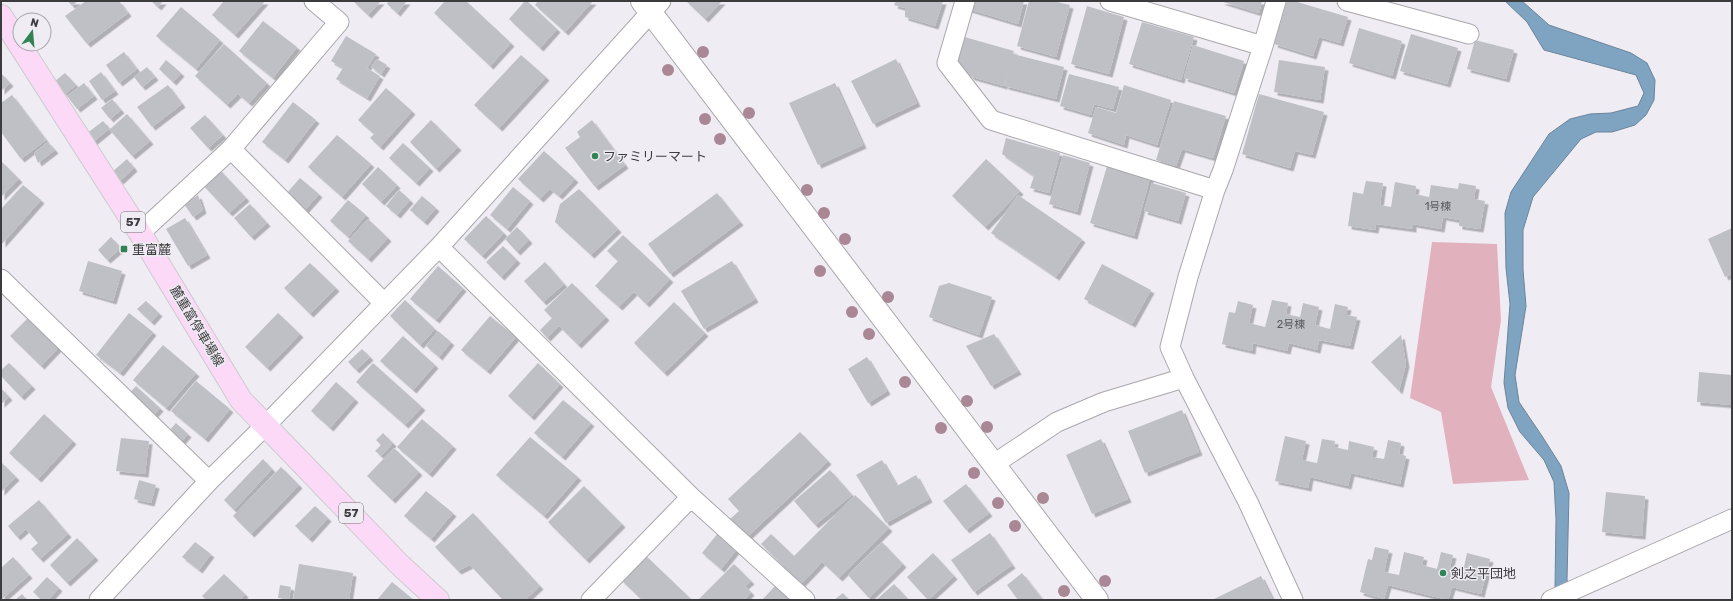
<svg xmlns="http://www.w3.org/2000/svg" width="1733" height="601" viewBox="0 0 1733 601" font-family="Rubik,'Noto Sans JP',sans-serif">
	<style>
		.green { fill: #e1b1be }
		.water { fill: #7fa4c2; stroke: #6b849a }
		.building { fill: #bec0c6; filter: url(#shadow) }
		.lines { fill: none; stroke-linecap: round; stroke-linejoin: round }
		.minor-casing { stroke: #a9a7ac; stroke-width: 21 }
		.tertiary-casing { stroke: #a9a7ac; stroke-width: 24 }
		.primary-casing { stroke: #cccccd; stroke-width: 24 }
		.minor { stroke: #fff; stroke-width: 19 }
		.tertiary { stroke: #fff; stroke-width: 22 }
		.primary { stroke: #fbd9f7; stroke-width: 22 }
		.tree { fill: #aa8795 }
		.poi-dot { fill: #318354; stroke: #efedf3; stroke-width: 1.5 }
		.labels { text-anchor: middle; dominant-baseline: central; stroke-width: 3; stroke-linejoin: round; paint-order: stroke }
		.number-label { font-size: 11px; fill: #5c5c5f }
		.shield { fill: #efedf3; stroke: #727074; stroke-width: 1 }
		.shield-label { font-size: 12px; font-weight: bold; fill: #3c3b3d }
		.poi-label { font-size: 13px; fill: #3c3b3d; stroke: #efedf3; text-anchor: start }
		.street-label { font-size: 13px; fill: #3c3b3d; stroke: #efedf3 }
	</style>
	<defs>
		<filter id="shadow"><feDropShadow dx="3.5" dy="3.5" stdDeviation="0" flood-color="#0004"/></filter>
	</defs>
	<rect width="100%" height="100%" fill="#efedf3"/>
	<path class="green" d="M1432,242l65,2 4,76 -10,67 38,93 -76,4 -12,-72 -31,-14z"/>
	<path class="water" d="M1505,1h17l27,24 82,28 16,10 8,17 -1,20 -8,15 -11,10 -23,7h-16l-15,7 -48,58 -10,33v40l3,36 -11,69 4,27 23,34 19,30 8,27 -2,87 8,20h-16l-4,-12 1,-69 -2,-37 -10,-22 -24,-28 -12,-24 -4,-25 6,-79 -4,-36 -1,-55 6,-21 38,-58 21,-15 20,-5 21,-1 27,-7 6,-13 -8,-18 -92,-25 -17,-28z"/>
	<path class="building" d="M68,1h10l-6,5z
		M86,1h33l9,12 -41,31 -22,-28z
		M151,1h12l-5,6z
		M224,1h41l-30,34 -23,-20z
		M353,1h28l-13,14z
		M389,1h18l-10,12 -10,-9z
		M445,1h21l45,42 -21,23 -56,-53z
		M525,1h2l30,28 -17,19 -31,-29z
		M538,1h55l-28,31 -30,-27z
		M686,1h36l-17,18z
		M896,1h47l-8,25 -30,-9v-9l-11,-3z
		M970,1h54l-6,23 -50,-15z
		M1029,1h24l17,4 -14,52 -39,-11z
		M1220,1h42l-3,12z
		M1287,1h7l54,16 -8,26 -21,-6 -6,19 -39,-12z
		M1087,6l37,11 -15,57 -38,-10z
		M181,7l39,33 -24,29 -40,-33z
		M263,21l34,26 -24,31 -34,-27z
		M1142,22l52,15 -13,43 -52,-16z
		M1359,28l43,13 -10,35 -43,-13z
		M1411,34l47,14 -11,36 -47,-13z
		M346,36l30,18 -9,14 13,8 -13,22 -31,-19 7,-11 -12,-7z
		M961,36l53,15 -1,3 51,13 -8,32 -51,-13 3,-15 -4,15 -32,-9 -18,-15z
		M1475,40l39,10 -8,29 -39,-10z
		M224,44l43,39 -18,20 -11,-9 -11,11 -32,-29z
		M1193,45l51,16 -10,32 -50,-15z
		M124,52l13,17 -18,14 -13,-18z
		M521,55l25,22 -47,51 -25,-23z
		M377,59l10,6 -6,9 -10,-7z
		M896,59l21,44 -44,21 -22,-43z
		M166,60l15,13 -8,9 -14,-13z
		M1279,60l46,7 -5,33 -46,-8z
		M147,67l8,10 -13,10 -8,-10z
		M101,72l14,19 -13,9 -13,-19z
		M1,73l9,10 -9,8z
		M65,73l11,12 -11,9 -11,-12z
		M1069,74l50,13 -6,22 -19,-5 -3,11 -31,-9z
		M84,83l10,13 -17,13 -10,-13z
		M835,83l28,62 -45,20 -29,-62z
		M168,85l14,19 -30,23 -15,-20z
		M1124,85l47,15 -14,45 -31,-10 -2,10 -36,-12 8,-26 20,6z
		M386,88l26,23 -32,36 -10,-9 4,-4 -16,-14z
		M1259,94l65,18 -12,43 -17,-4 -5,17 -48,-14z
		M12,95l34,45 -25,19 -20,-27v-29z
		M112,99l9,11 -11,9 -9,-11z
		M1174,101l52,15 -13,42 -31,-9 -6,17 -20,-6z
		M293,102l23,18 -31,40 -23,-18z
		M127,114l23,27 -18,15 -23,-27 -16,13 -7,-8 17,-13 7,8z
		M205,115l18,20 -15,13 -18,-20z
		M431,120l27,27 -22,22 -26,-27z
		M592,120l33,45 -30,22 -30,-39 15,-11 -3,-5z
		M337,135l34,29 -29,33 -34,-30z
		M1006,138l54,15 -11,40 -19,-5 4,-12 -32,-22z
		M48,142l7,8 -17,13 -4,-10z
		M403,143l27,25 -14,15 -27,-25z
		M544,151l31,28 -16,17 -9,-7 -10,10 -22,-20z
		M1063,155l27,8 -13,49 -28,-8z
		M127,159l7,9 -14,13 -8,-9z
		M986,159l34,32 -35,36 -33,-31z
		M2,162l17,17 -18,18v-34z
		M1108,163l43,12 -17,61 -44,-13z
		M378,167l19,18 -16,17 -19,-18z
		M219,169l27,29 -17,15 -27,-29z
		M300,178l19,16 -15,17 -18,-17z
		M1366,181l17,2 -3,22 11,2 4,-25 21,4 -1,8 14,3 2,-12 27,4 1,-6 17,3 -2,13 11,2 -5,28 -21,-3v-6l-16,-3 -2,12 -28,-5v5l-37,-5 -1,6 -27,-4 5,-34 10,2z
		M1152,183l34,10 -8,28 -34,-10z
		M23,185l18,15 -39,44 -1,-35z
		M513,187l17,14 -23,28 -17,-14z
		M579,189l39,40 -27,26 -36,-33 5,-18z
		M399,190l11,10 -13,15 -11,-9z
		M717,193l23,29 -70,52 -22,-30z
		M198,195l5,15 -10,7 -9,-13z
		M1018,195l64,44 -26,38 -65,-44z
		M422,196l14,12 -12,14 -14,-12z
		M348,200l18,15 -18,22 -18,-16z
		M250,204l17,19 -16,14 -17,-19z
		M486,216l18,17 -22,23 -18,-17z
		M185,218l22,37 -19,11 -22,-37z
		M368,219l20,19 -20,21 -20,-18z
		M517,227l12,13 -12,12 -12,-13z
		M1732,228v46l-7,3 -17,-38z
		M623,235l47,44 -24,25 -12,-12 -15,15 -24,-21 23,-25 -11,-10z
		M111,237l10,11 -14,12 -9,-10z
		M503,246l14,14 -16,17 -15,-15z
		M88,261l34,10 -9,30 -34,-10z
		M732,261l23,38 -51,30 -23,-38z
		M545,262l19,22 -21,18 -19,-21z
		M310,263l26,25 -26,26 -26,-26z
		M1102,264l49,26 -19,34 -48,-25z
		M438,266l25,22 -27,32 -26,-21z
		M572,283l34,34 -28,28 -19,-19 -12,12 -7,-8 12,-12 -8,-8z
		M949,283l43,14 -13,38 -50,-18 10,-31z
		M405,300l30,29 -15,16 -30,-29z
		M1272,300l16,3 -2,11 14,3 3,-14 16,4 -4,18 15,4 5,-25 13,3 -2,8 11,2 -7,29 -31,-6 -2,10 -28,-7 -2,8 -34,-8 -1,8 -30,-7 7,-32 6,1 3,-12 15,4 -4,18 16,4z
		M146,301l13,12 -8,9 -14,-13z
		M674,302l31,31 -41,40 -30,-30z
		M129,313l24,19 -33,41 -24,-18z
		M278,313l22,21 -33,34 -22,-21z
		M490,316l26,21 -29,34 -26,-21z
		M28,318l31,29 -18,19 -31,-30z
		M438,331l13,11 -12,15 -13,-11z
		M994,334l24,37 -27,15 -25,-40z
		M1401,335l5,29 -7,27 -28,-29z
		M403,336l32,29 -22,25 -33,-29z
		M163,345l33,28 -30,35 -33,-28z
		M362,349l8,8 -14,13 -8,-8z
		M867,357l20,34 -19,12 -20,-34z
		M9,363l23,23 -11,11 -20,-21v-6z
		M373,363l49,44 -17,18 -49,-43z
		M538,363l22,21 -29,33 -23,-21z
		M1699,372l33,3v30l-35,-3z
		M196,381l34,28 -25,30 -34,-28z
		M336,382l19,17 -25,29 -19,-17z
		M136,386l24,22 -9,10 -24,-22z
		M1,388l8,9 -8,7z
		M563,400l28,23 -29,34 -28,-24z
		M1182,410l17,42 -54,21 -17,-42z
		M44,414l29,27 -35,38 -29,-26z
		M422,419l31,27 -24,28 -32,-27z
		M176,423l12,11 -9,10 -12,-11z
		M800,432l28,29 -81,76 -17,-18 9,-8 -11,-12z
		M383,433l10,10 -12,13 -6,-5 6,-6 -5,-5z
		M1285,436l21,5 -4,19 15,3 5,-24 13,2 -1,6 14,3 1,-9 25,6 -2,10 12,2 4,-19 13,3 -2,11 7,2 -6,28 -49,-11 -3,13 -38,-9 -2,11 -33,-7z
		M530,437l48,40 -34,39 -48,-41z
		M121,438l28,3 -4,33 -29,-3z
		M1101,439l27,60 -36,15 -26,-59z
		M394,448l25,24 -27,28 -25,-24z
		M263,459l9,10 -38,41 -10,-10z
		M882,460l15,26 19,-11 13,24 -43,24 -30,-48z
		M1,462l15,15 -15,15z
		M281,467l18,18 -48,49 -18,-18z
		M830,470l22,25 -37,30 -21,-24z
		M139,480l17,5 -5,18 -17,-4z
		M966,484l23,29 -23,17 -23,-29z
		M584,486l38,38 -36,36 -38,-38z
		M426,491l27,22 -22,26 -27,-23z
		M1606,492l39,4 -3,40 -40,-4z
		M855,495l34,33 -50,50 -17,-16 -21,22 -40,-40 10,-10 23,22z
		M39,500l29,34 -28,25 -9,-10 7,-6 -12,-14 -9,8 -9,-11z
		M315,506l13,12 -19,21 -14,-13z
		M473,513l67,73 -15,14h-22l-33,-35 -12,6 -23,-24z
		M718,533l19,16 -16,20 -19,-16z
		M990,533l22,32 -38,27 -23,-32z
		M77,538l18,19 -28,26 -17,-18z
		M195,542l16,12 -12,16 -17,-13z
		M882,542l21,22 -34,34 -21,-23z
		M1375,547l14,3 -5,22 15,3 5,-23 20,5 -2,8 15,4 4,-17 12,3 -3,12 13,4 4,-18 23,6 -9,35 -29,-7 -4,13 -60,-15 -4,14 -24,-7 8,-33 4,1z
		M933,553l21,23 -26,24 -21,-23z
		M645,555l47,45h-50l-21,-20z
		M13,557l16,18 -28,25v-32z
		M299,564l54,9 -4,27h-56z
		M734,564l17,17 -6,5 6,6 -7,8h-46z
		M1022,573l21,27h-25l-11,-15z
		M224,574l21,20 -5,6h-34l-4,-4z
		M1261,576l12,24h-61z
		M47,577l12,11 -11,12h-6l-9,-8z
		M392,582l22,18h-37z
		M894,584l15,16h-33z
		M280,585l11,2 -2,12 -11,-1z
		M775,586l15,14h-28z
		M843,593l6,7h-15z
		M22,594l5,6h-12z"/>
	<g class="lines">
		<g class="minor-casing">
			<path id="minor" d="M314,1l25,21 -108,127 153,154
				M965,1l-18,62 44,57 224,70 8,-20 40,-124 13,-45
				M1110,1l153,45
				M1347,1l122,33
				M1215,190l-27,87 -18,70 14,31 64,124 45,98
				M140,233l91,-84
				M439,247l252,250 114,103
				M1,279l208,202
				M994,464l63,-42 47,-20 80,-24
				M99,600l110,-119 58,-57 172,-177 222,-246
				M591,600l100,-103
				M1551,600l181,-81"/>
		</g>
		<g class="tertiary-casing">
			<path id="tertiary" d="M642,1l455,599"/>
		</g>
		<g class="primary-casing">
			<path id="primary" d="M1,16l139,217 101,167 158,164 39,36"/>
		</g>
		<use href="#minor" class="minor"/>
		<use href="#tertiary" class="tertiary"/>
		<use href="#primary" class="primary"/>
	</g>
	<g class="tree">
		<circle cx="703" cy="52" r="6"/>
		<circle cx="668" cy="70" r="6"/>
		<circle cx="749" cy="113" r="6"/>
		<circle cx="705" cy="119" r="6"/>
		<circle cx="720" cy="139" r="6"/>
		<circle cx="807" cy="190" r="6"/>
		<circle cx="824" cy="213" r="6"/>
		<circle cx="845" cy="239" r="6"/>
		<circle cx="820" cy="271" r="6"/>
		<circle cx="888" cy="297" r="6"/>
		<circle cx="852" cy="312" r="6"/>
		<circle cx="869" cy="334" r="6"/>
		<circle cx="905" cy="382" r="6"/>
		<circle cx="967" cy="401" r="6"/>
		<circle cx="987" cy="427" r="6"/>
		<circle cx="941" cy="428" r="6"/>
		<circle cx="974" cy="473" r="6"/>
		<circle cx="1043" cy="498" r="6"/>
		<circle cx="998" cy="503" r="6"/>
		<circle cx="1015" cy="526" r="6"/>
		<circle cx="1105" cy="581" r="6"/>
		<circle cx="1064" cy="591" r="6"/>
	</g>
	<g class="poi-dot">
		<circle cx="595" cy="156" r="4"/>
		<rect x="120" y="245" width="8" height="8" rx="2"/>
		<circle cx="1443" cy="573" r="4"/>
	</g>
	<g class="labels">
		<g class="number-label">
			<text x="1438" y="206">1号棟</text>
			<text x="1291" y="324">2号棟</text>
		</g>
		<g class="shield">
			<rect x="121" y="212" width="24" height="20" rx="3"/>
			<rect x="339" y="503" width="24" height="20" rx="3"/>
		</g>
		<g class="shield-label">
			<text x="133" y="222">57</text>
			<text x="351" y="513">57</text>
		</g>
		<g class="poi-label">
			<text x="603" y="156">ファミリーマート</text>
			<text x="132" y="249">重富麓</text>
			<text x="1451" y="573">剣之平団地</text>
		</g>
		<g class="street-label">
			<text transform="translate(197 326) rotate(59)">麓重富停車場線</text>
		</g>
	</g>
	<rect width="1733" height="601" fill="none" stroke="#3c3b3d" stroke-width="4"/>
	<g transform="translate(32 32) rotate(16)"><circle r="19" fill="#efedf3" stroke="#a7a6aa"/>
	<path d="M0-3L7 15L0 10L-7 15Z" fill="#318354"/>
	<text y="-6" font-size="11" font-weight="bold" text-anchor="middle" fill="#3c3b3d">N</text>
	</g>
</svg>
